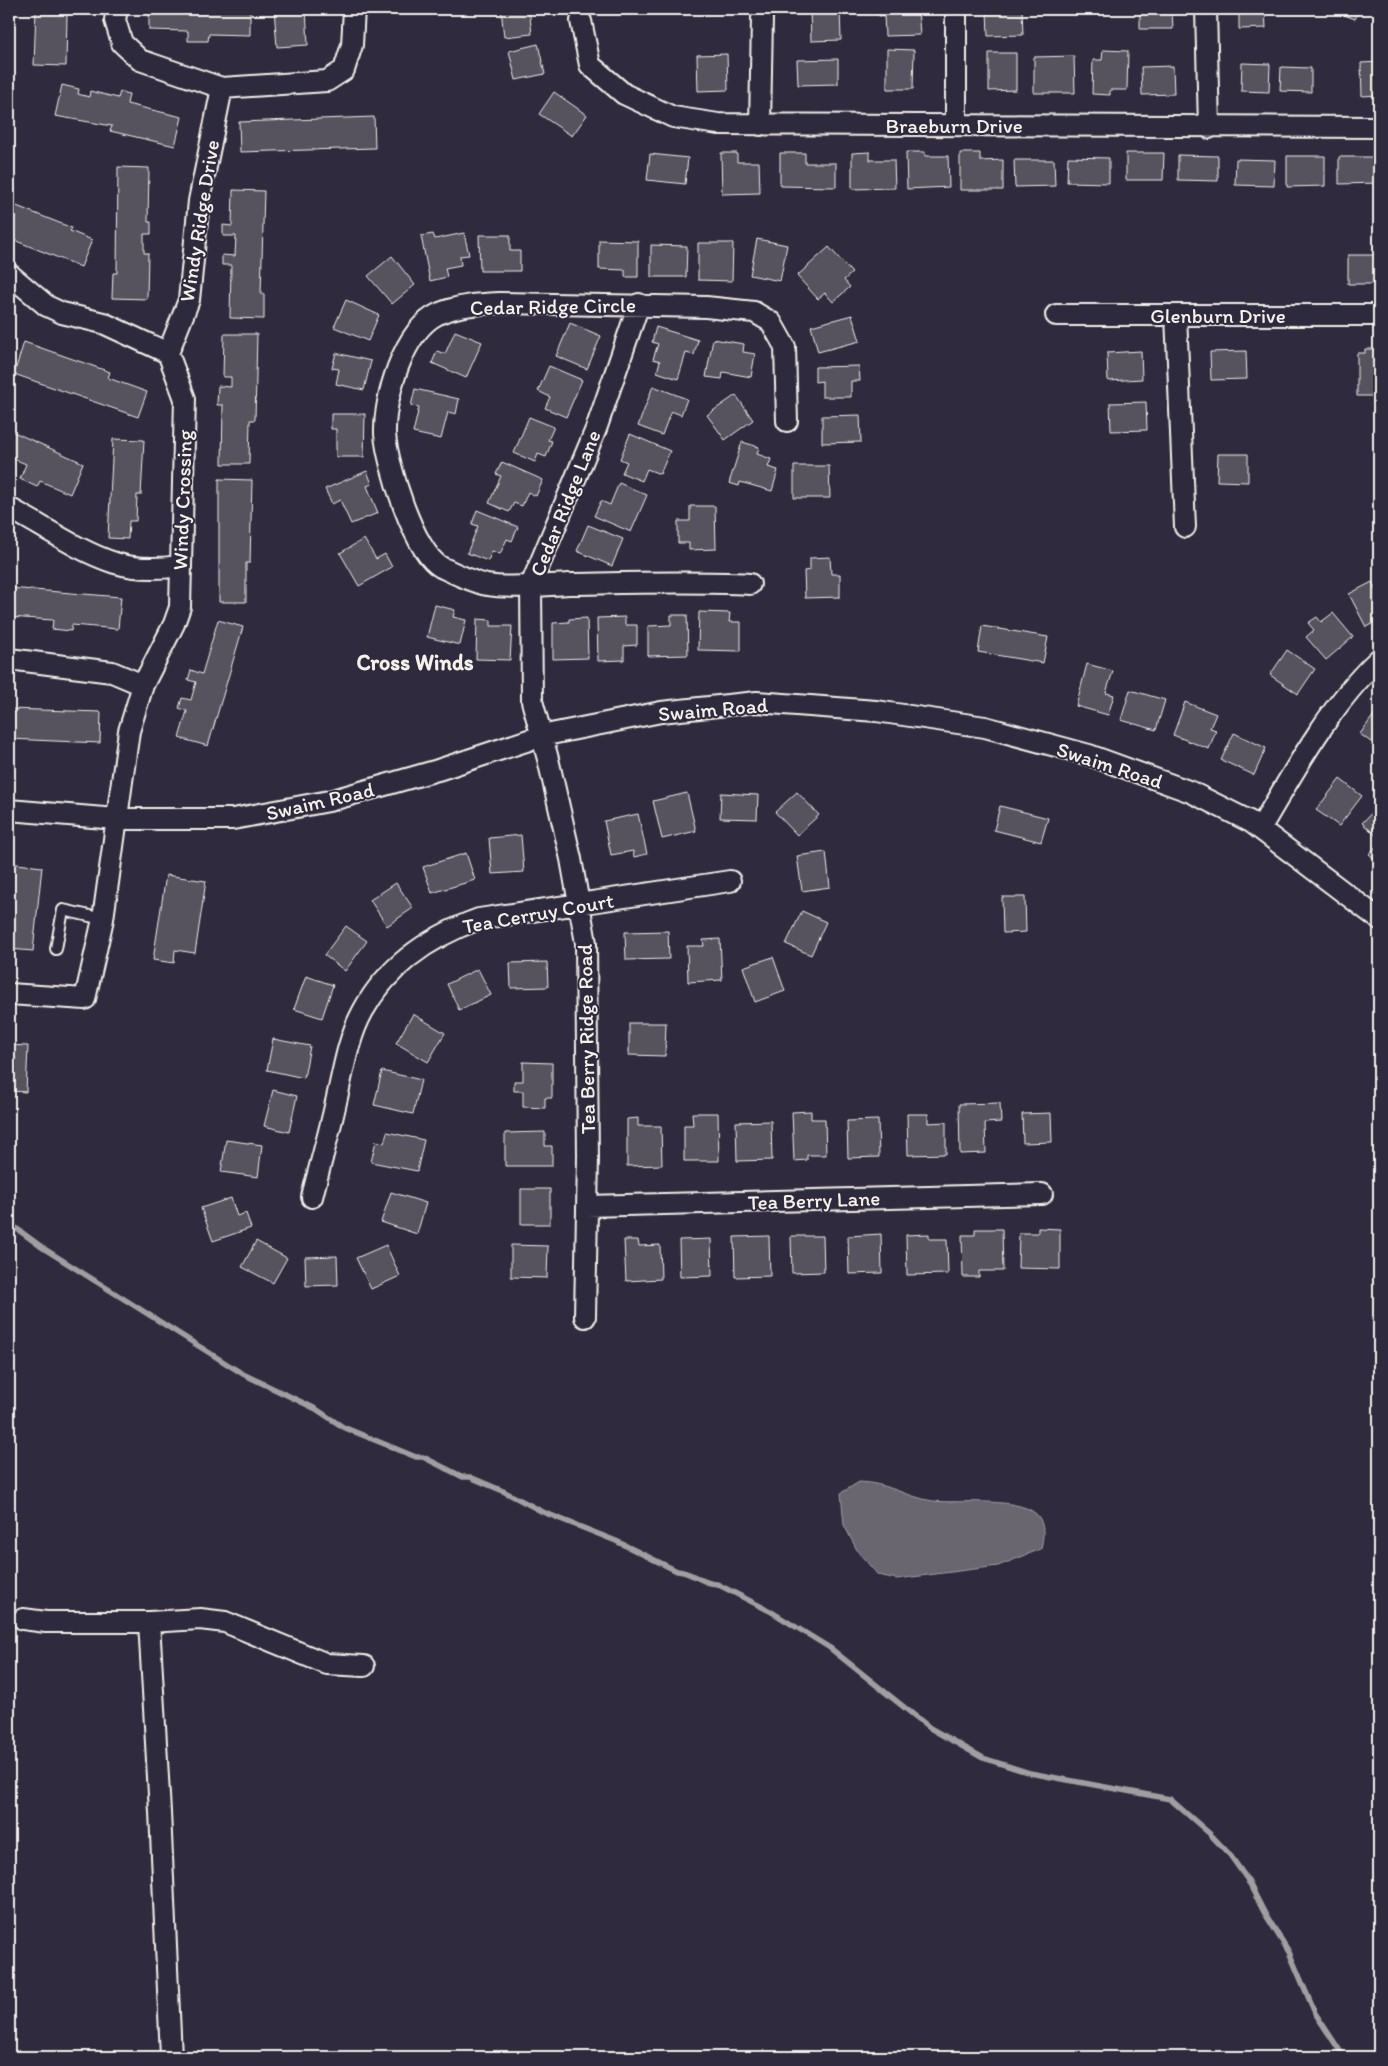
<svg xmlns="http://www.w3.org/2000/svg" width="1388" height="2066" viewBox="0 0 1388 2066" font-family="Itim,sans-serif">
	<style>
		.water { fill: #6a6670; stroke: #a19ea0 }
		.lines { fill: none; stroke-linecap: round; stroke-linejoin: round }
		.stream { stroke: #a19ea0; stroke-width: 5.5 }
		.building { fill: #56525f; stroke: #f4f1e8 }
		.lane-casing { stroke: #f4f1e8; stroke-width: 14 }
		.street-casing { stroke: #f4f1e8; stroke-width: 24 }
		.lane { stroke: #2f2a3d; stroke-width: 10 }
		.street { stroke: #2f2a3d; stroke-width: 20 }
		.labels { text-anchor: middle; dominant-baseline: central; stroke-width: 4; stroke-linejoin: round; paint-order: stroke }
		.street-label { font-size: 21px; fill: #f4f1e8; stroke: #2f2a3d }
		.neighbourhood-label { font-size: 22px; font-weight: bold; fill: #f4f1e8; stroke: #2f2a3d }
	</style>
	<rect width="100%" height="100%" fill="#2f2a3d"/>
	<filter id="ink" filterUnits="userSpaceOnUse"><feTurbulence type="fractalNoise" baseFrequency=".02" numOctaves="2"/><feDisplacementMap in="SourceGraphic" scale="10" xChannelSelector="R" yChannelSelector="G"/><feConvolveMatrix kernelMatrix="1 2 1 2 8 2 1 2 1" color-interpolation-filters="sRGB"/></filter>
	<g filter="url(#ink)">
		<path class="water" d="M859,1482c26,0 48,15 74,19 24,3 95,-6 107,18 5,10 3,20 1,30l-43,17 -101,13 -19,-4 -20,-23 -14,-27 -3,-32z"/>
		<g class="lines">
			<path class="stream" d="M9,1223l34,25 200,126 73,35 27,18 73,30h7l40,20h7l33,14 40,21 73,29 61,30c14,0 25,13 40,13l53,27 60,37 100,80 53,30 47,15 140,26 40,35 20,21 17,24 17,33 25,40 26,61 29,44"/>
		</g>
		<path class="building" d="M36,9h39v5l-8,-1 -1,53 -32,-1z
			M149,9h101v26l-41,-1 -1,7h-20v-10l-39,-1z
			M274,9h32l2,36 -31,2z
			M501,9h28l3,25 -28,3z
			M810,9h30l1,31 -30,1z
			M879,9h39l2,26 -35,1 -1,-21 -5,1z
			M987,9h35l1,26 -35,1z
			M1140,9h32l1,20h-33z
			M1239,9h26l1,19 -27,1z
			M1329,9h31l-5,10z
			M538,44l7,30 -29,6 -7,-29z
			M887,49l27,1 -1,39h-26z
			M1103,50l25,1 -1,39h-17v5l-18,-1 1,-34h9z
			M989,53h27v37l-27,1z
			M727,54l1,36 -30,1 -1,-36z
			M1074,56l1,37h-41v-36z
			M838,59v25l-40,1 -1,-25z
			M1379,62v33l-17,1 -1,-33z
			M1242,63l28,1 -1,28 -28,-1z
			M1173,66l1,28 -32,1 -1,-28z
			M1281,67l30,1v24l-31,-1z
			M62,85l17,4 -1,5 11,3 1,-6 28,7 2,-6 9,2 -2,10 55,13 -7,29 -65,-15 2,-5 -57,-10z
			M554,92l33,23 -15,21 -33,-22z
			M374,117l1,31 -135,4 -1,-30z
			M870,152v8h24l1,28 -43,1v-36z
			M906,152h19v4h23l1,31 -42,2z
			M721,153h16v9h22l1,31 -38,1z
			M780,153h25v10h31v24l-56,-1z
			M960,153h20v8l23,-1v30h-43z
			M1126,153h38l-1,27h-37z
			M650,154l38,4 -3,26 -38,-4z
			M1178,155l40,1v25l-40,-1z
			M1287,156h38v30l-38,1z
			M1068,157l41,1v25l-42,-1z
			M1339,157h40v26l-40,1z
			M1236,159l39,1 -1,26 -39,-1z
			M1014,160h40l1,26 -40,1z
			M118,167l31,1 -1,54h3v12h-7v19h4l-1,46 -35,-1 1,-25h4z
			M233,190l31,1 -3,103h3v25l-34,-1 1,-53h-9v-10l13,1 1,-20h-13v-11l9,1z
			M9,203l63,25 -2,3 22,9 -11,27 -72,-29z
			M464,233l5,22 -9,1 1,9 -16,3 2,9 -17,4 -9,-45 12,-2 2,5z
			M479,235h31v16h10v20h-40z
			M757,239l30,6 -7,36 -30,-6z
			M599,240l39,1v36h-13v-7l-26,-1z
			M698,243h35l-1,38 -34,-1z
			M651,245l36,1 -1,31h-35z
			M829,247l23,26 -8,7 6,7 -17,15 -8,-9 -7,6 -21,-23z
			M1348,255h27v29h-27z
			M392,256l23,29 -23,19 -24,-28z
			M346,300l33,15 -11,26 -34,-14z
			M852,315l8,26 -42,11 -7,-26z
			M570,323l31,13 -14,33 -31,-13z
			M656,327l42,13 -4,15 -8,-2 -8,26 -21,-7 3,-11 -7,-2 5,-15 -6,-2z
			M455,331l27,11 -16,36 -34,-15 5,-12 8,3z
			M224,334h33l-2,86h-5l-1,44h-27l1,-59h-6l1,-19 13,1v-10h-8z
			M713,339l31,5 -1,8 12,2 -4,23 -28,-5 -1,7 -16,-2z
			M24,342l86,30 -2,6 39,14 -9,25 -124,-43z
			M1365,349h14v47h-22v-43h8z
			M1141,351l1,28 -34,2 -1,-28z
			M1246,351l1,28 -36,1 -1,-28z
			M336,353l35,8 -7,29 -28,-6 3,-15 -7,-1z
			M549,366l33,14 -16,37 -21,-9 5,-11 -12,-6z
			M859,366l1,15h-9v16h-29v-16l-7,1v-15z
			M653,386l34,13 -6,16 -10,-4 -9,24 -24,-9z
			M415,389l44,10 -3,15 -8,-2 -7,27 -28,-6 6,-26 -8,-1z
			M736,395l17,25 -28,20 -18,-25z
			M1146,402l1,28 -36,1 -1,-28z
			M331,414h34l-1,43h-28v-28h-5z
			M860,415l1,27 -39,1v-27z
			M529,417l25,10 -6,13 4,1 -6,16 -8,-3 -3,8 -21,-9z
			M9,430l74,33 -13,31 -30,-13 -3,6 -17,-8 6,-15 -17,-7z
			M630,434l40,17 -10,23 -13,-5 -5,12 -20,-8 5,-11 -7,-3z
			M113,439l31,1 -3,55h-4l-1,26h-7l-1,18 -20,-1z
			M742,442l17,5 -2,7 14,5 -3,8 10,3 -6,21 -32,-9 -1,4 -10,-3z
			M1218,454h30v28l-31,-1z
			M502,462l41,18 -7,16 -8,-4 -6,14 -8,-3 -5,9 -20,-9 12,-27 -5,-2z
			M794,466h35l1,32h-36z
			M367,471l5,13 -5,2 11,27 -27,11 -11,-24 -8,4 -7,-15z
			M219,479l33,1 -2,83h-4v39h-27z
			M619,483l28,12 -16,37 -37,-16 7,-15 9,4z
			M690,506h25l1,43 -27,1v-7h-11v-22h12z
			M477,510l41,17 -6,14 -5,-2 -7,15 -8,-3 -4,10 -21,-8 11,-27 -6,-2z
			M588,525l35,14 -11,27 -35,-15z
			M364,539l12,20 9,-5 7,13 -33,19 -19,-33z
			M830,557l1,17h9v23l-35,1 -1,-27 6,-1v-12z
			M1372,582l7,14v24l-13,7 -17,-33z
			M9,588l112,9 -3,32 -46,-4 -1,6 -19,-2 1,-9 -44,-3z
			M435,605l20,5 -2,7 13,3 -6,25 -33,-8z
			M699,612l31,1 -1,9h12v29l-43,-1z
			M1333,613l20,24 -27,23 -20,-23 8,-7 -6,-7 9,-6 4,5z
			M671,615h16l1,40 -40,1v-30l23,-1z
			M625,617v8h12v20l-13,1v14l-26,1 -1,-43z
			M587,618l1,40 -35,1v-36l16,-1v-3z
			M477,619l14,1v6h21l-2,34 -34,-1z
			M218,620l25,7 -35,119 -29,-8 8,-27 -8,-3 3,-10 9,2 5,-18 -8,-2 3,-10 11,4z
			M982,626l66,11 -5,26 -65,-11z
			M1287,650l28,19 -17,25 -28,-19z
			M1087,664l26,7 -7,22 8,2 -6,20 -32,-9z
			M1130,690l35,10 -9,30 -35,-10z
			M1185,702l31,12 -6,14 6,2 -7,19 -36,-14z
			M1379,708v40l-19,-14z
			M9,709l92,3 -1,31 -91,-4z
			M1234,733l32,15 -12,27 -33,-15z
			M1340,779l22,17 -23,30 -23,-16z
			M797,792l22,23 -22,20 -22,-23z
			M687,793l9,38 -34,8 -9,-38z
			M721,793l37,2 -1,24 -37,-1z
			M1379,805v33l-17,-15z
			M1000,806l48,12 -7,24 -47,-12z
			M638,814l9,40 -13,3 -1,-6 -22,4 -7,-34z
			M521,835l3,37 -32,2 -3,-36z
			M1379,843v20l-10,-9z
			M826,852l4,35 -28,4 -5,-35z
			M466,853l9,27 -43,13 -9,-26z
			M9,863l33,4 -9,84 -24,-2z
			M166,875l40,6 -11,72 -20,-3 -1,13 -21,-3z
			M396,883l17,25 -26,18 -17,-26z
			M1002,897h23l1,35 -23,1z
			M802,911l24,11 -15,33 -25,-11z
			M346,926l21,15 -22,30 -21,-16z
			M668,931l1,28 -43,1 -1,-28z
			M720,939l2,41 -34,2 -1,-36h17l-1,-6z
			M773,957l12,34 -30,11 -12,-35z
			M547,962l1,25 -37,1 -1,-25z
			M478,969l13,26 -32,15 -12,-26z
			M306,976l27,9 -11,33 -28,-9z
			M413,1014l32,19 -17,29 -32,-19z
			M629,1023h37l-1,33 -36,-1z
			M273,1039l37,7 -6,32 -37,-8z
			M9,1045l19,1 -2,46 -14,-1 1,-6h-4z
			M523,1062l29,1v35h-7v10l-22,-1v-16h-9v-10h9z
			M382,1071l39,9 -8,34 -39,-9z
			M273,1090l24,6 -8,36 -25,-6z
			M1000,1103l1,19 -16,1 1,30 -26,1 -1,-50z
			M811,1111v8h14l1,36h-19v5l-13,1 -2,-49z
			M692,1113h26l1,48h-35v-36h9z
			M1051,1113l1,29 -29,1 -1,-29z
			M907,1114h21v9l18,-1v32l-38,1z
			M638,1118v8h23l1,39 -35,1v-47z
			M878,1120l1,37 -31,1 -1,-37z
			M771,1121l1,39 -35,1 -1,-39z
			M387,1132l37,8 -7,31 -46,-9 5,-21 8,2z
			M545,1132v14h7v20h-47v-33z
			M226,1140l36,5 -4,32 -37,-5z
			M521,1189h29v35h-29z
			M391,1192l35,11 -9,31 -36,-12z
			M231,1198l6,18 9,-3 5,15 -38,13 -12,-33z
			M1038,1228l22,1v40l-42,-1 1,-35h19z
			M975,1229h27l1,42h-24v6h-16l-1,-42h13z
			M881,1234l1,39 -33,1 -1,-38z
			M929,1234v5h18l1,35 -41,1 -1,-40z
			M769,1236l1,40 -35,1 -1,-40z
			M791,1236h32l1,36 -32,1z
			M711,1239l1,37 -32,1 -1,-37z
			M624,1240h14l1,6 21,-1 1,34 -35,2z
			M256,1241l31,17 -14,25 -31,-16z
			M386,1245l14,31 -29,13 -15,-31z
			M511,1245l37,1 -1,32 -36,-1z
			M337,1256l1,29 -32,1 -1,-29z"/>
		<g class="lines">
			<g class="lane-casing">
				<path id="lane" d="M56,949l7,-39 40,9"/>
			</g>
			<g class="street-casing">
				<path id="street" d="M117,9l-2,11 7,23 18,17 82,28 105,-7 17,-11 8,-25 2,-36
					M956,9v116
					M1206,9l3,119
					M581,21l9,44 34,29 49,23 45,7 661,3
					M760,125l2,-107
					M9,274l38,32 15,7 41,10 65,30 17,46 -5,208 -6,17 -31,61 -14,46 -26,188 -18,80 -76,-5
					M1056,315h323
					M1176,315l9,212
					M168,353l21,-53 10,-99 23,-113
					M9,508c34,18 69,43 106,55 20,6 44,6 64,3
					M750,584c-60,-3 -120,-1 -181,0 -24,1 -60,5 -82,1 -15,-3 -33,-12 -46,-18 -27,-14 -54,-104 -56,-133 -1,-36 18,-103 53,-120 19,-9 41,-10 62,-11l206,4 48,5 17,10 14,25 2,74
					M9,659l103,13 31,13
					M9,810l107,9h117l96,-18 109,-31 103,-34 120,-24 96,-10 119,9 109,16 104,28 102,37 60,30 128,97
					M1260,829c32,-55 72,-127 119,-170
					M312,1197c8,-32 17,-63 24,-95 7,-30 12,-64 27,-91 25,-46 69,-75 116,-92l251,-38
					M587,1206l455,-12
					M585,1317l3,-160 -2,-214 -15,-84 -23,-100 -16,-58 -1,-116 65,-156 43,-125
					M23,1619l23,3h103l51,-3 25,3 102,42 37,2
					M149,1622l11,190 11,245"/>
			</g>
			<use href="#lane" class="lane"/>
			<use href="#street" class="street"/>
		</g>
	</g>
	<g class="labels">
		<g class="street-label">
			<text x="954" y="125">Braeburn Drive</text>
			<text transform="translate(199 221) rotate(-81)">Windy Ridge Drive</text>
			<text transform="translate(553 306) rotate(-1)">Cedar Ridge Circle</text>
			<text x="1218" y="315">Glenburn Drive</text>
			<text transform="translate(182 500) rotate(-88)">Windy Crossing</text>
			<text transform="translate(565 503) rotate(-68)">Cedar Ridge Lane</text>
			<text transform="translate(713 709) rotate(-5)">Swaim Road</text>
			<text transform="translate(1110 765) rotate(18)">Swaim Road</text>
			<text transform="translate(320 801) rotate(-13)">Swaim Road</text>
			<text transform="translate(538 913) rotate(-10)">Tea Cerruy Court</text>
			<text transform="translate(586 1039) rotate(-91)">Tea Berry Ridge Road</text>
			<text transform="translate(814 1200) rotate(-2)">Tea Berry Lane</text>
		</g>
		<g class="neighbourhood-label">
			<text x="415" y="662">Cross Winds</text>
		</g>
	</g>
	<rect width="1388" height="2066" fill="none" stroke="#2f2a3d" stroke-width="30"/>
	<rect x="15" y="15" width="1358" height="2036" fill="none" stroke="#f4f1e8" stroke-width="2" filter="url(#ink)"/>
</svg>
